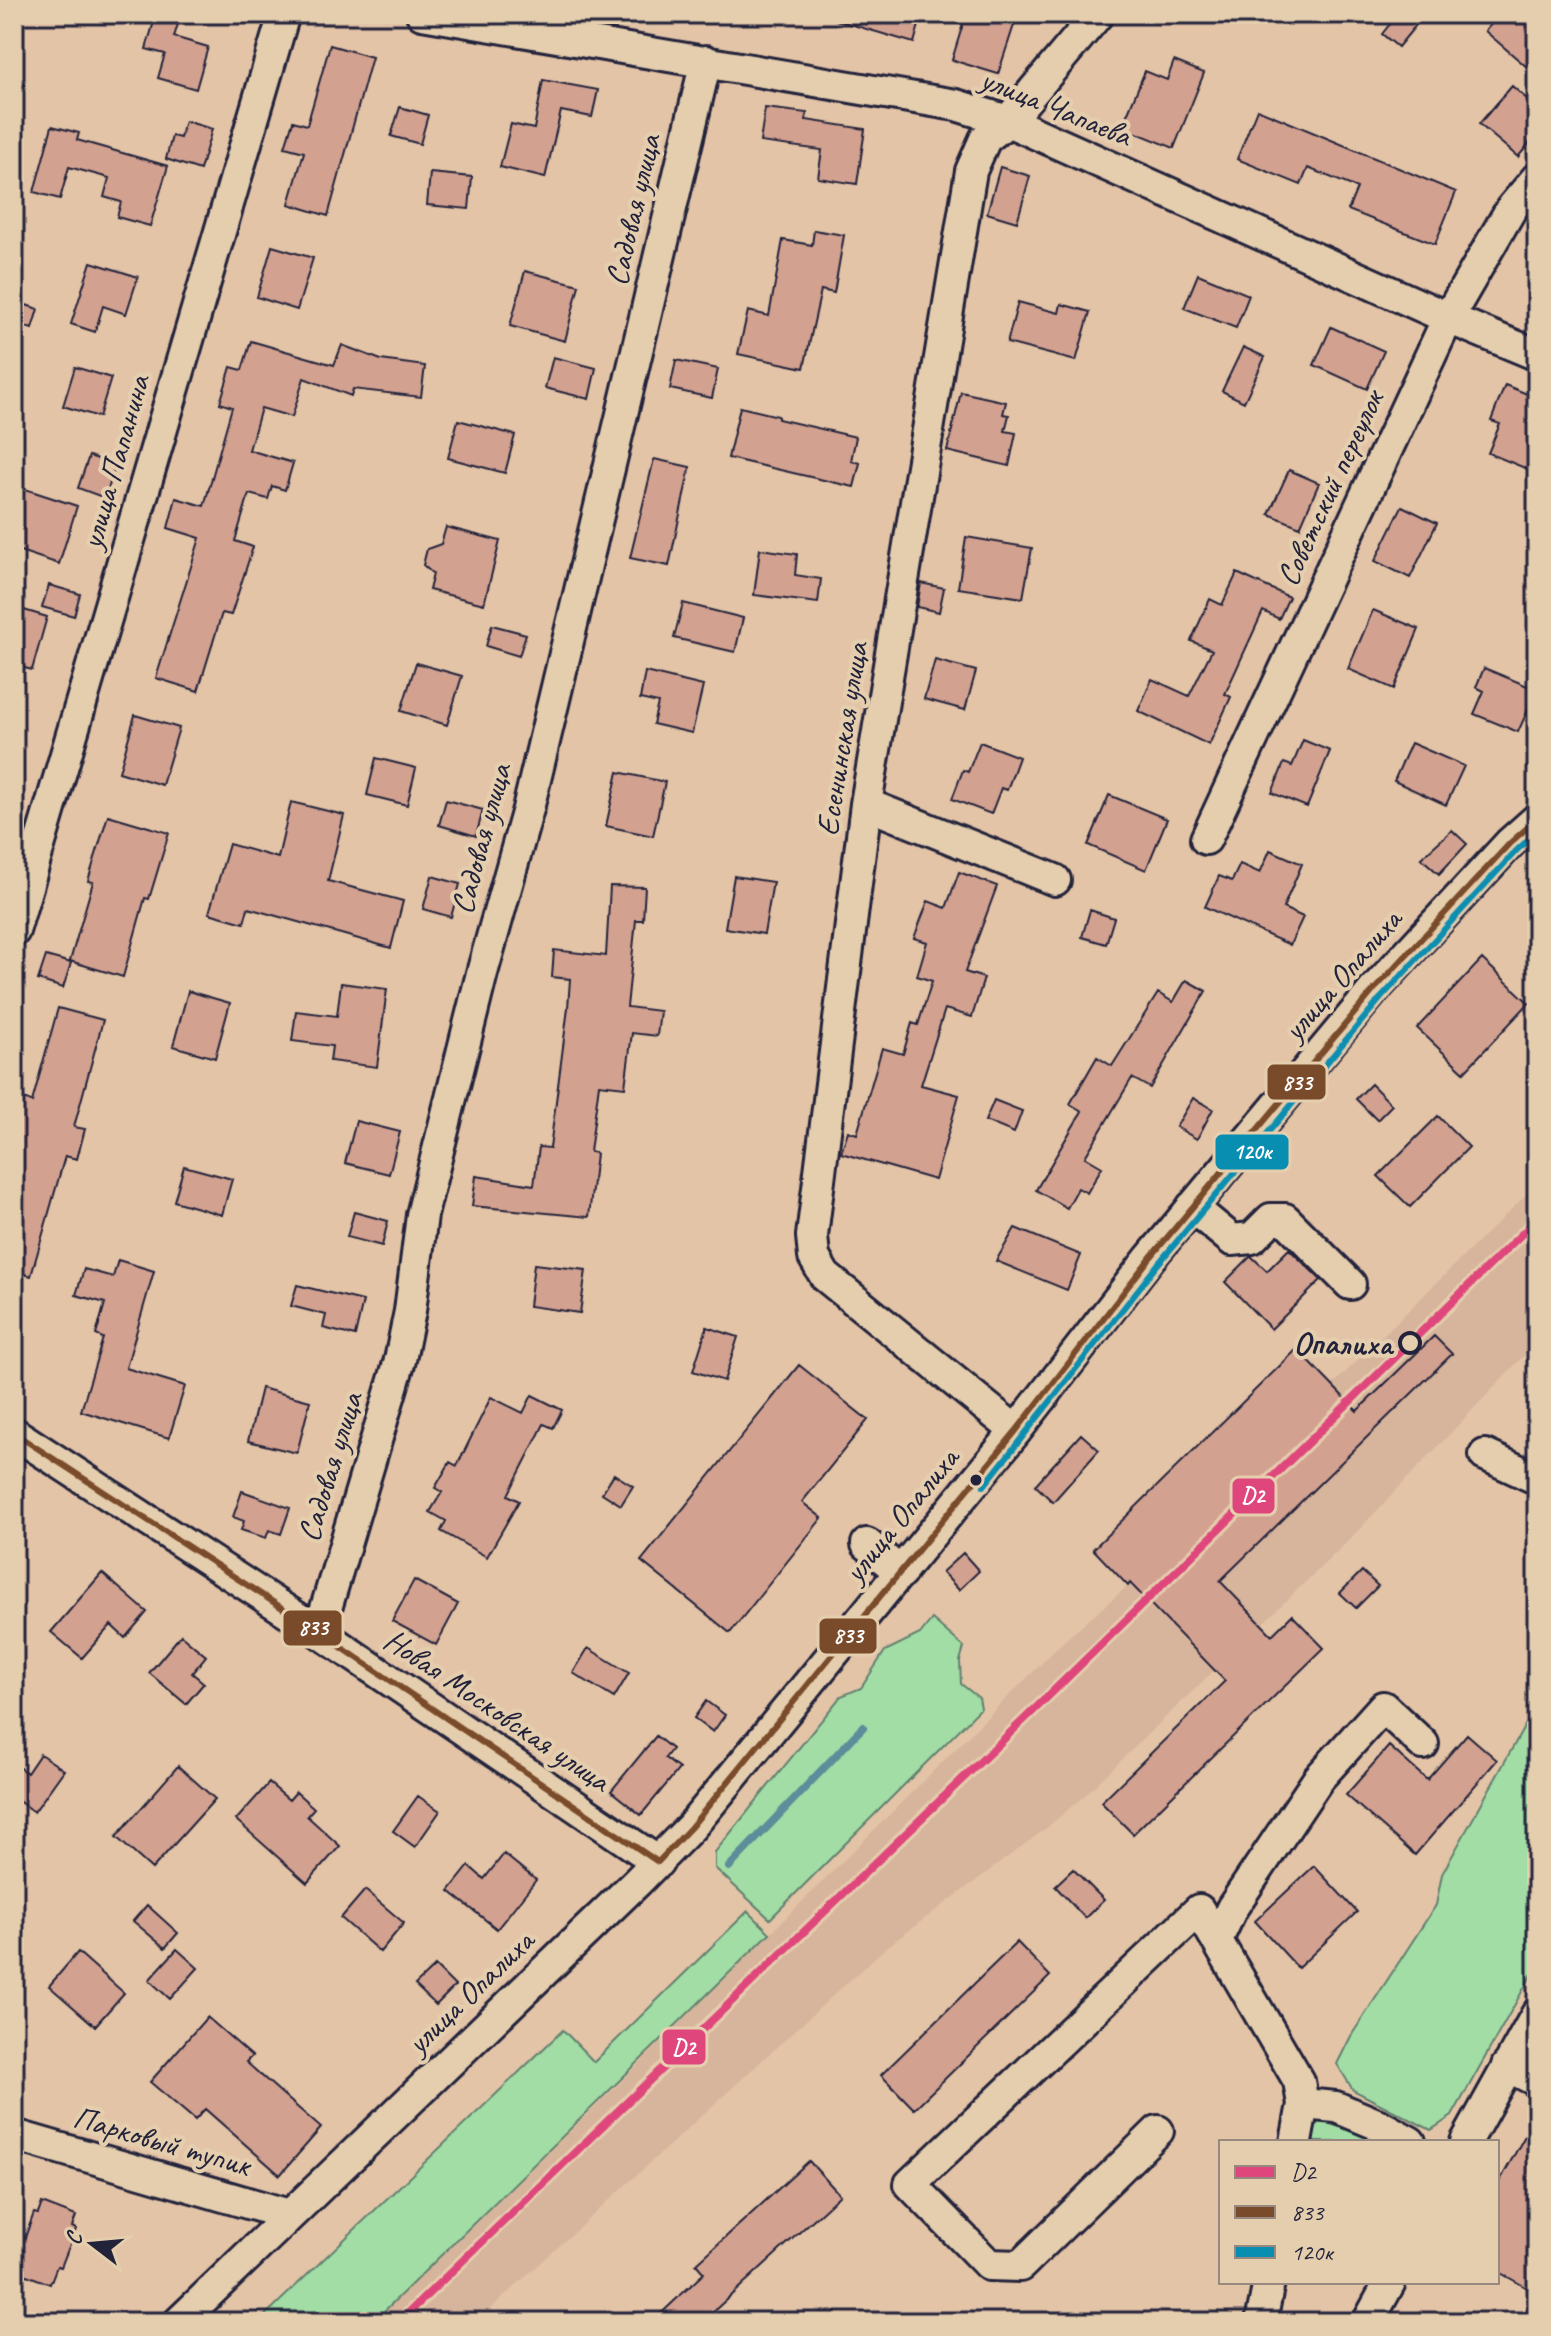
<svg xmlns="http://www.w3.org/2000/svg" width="1551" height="2336" viewBox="0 0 1551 2336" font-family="Caveat,sans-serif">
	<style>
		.built { fill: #d7b49c }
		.green { fill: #a1dda4; stroke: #628070; stroke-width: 2 }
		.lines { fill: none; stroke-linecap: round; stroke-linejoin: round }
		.stream { stroke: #5c8d9a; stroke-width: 8 }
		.building { fill: #d3a190; stroke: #22223b; stroke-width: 2 }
		.minor-casing { stroke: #22223b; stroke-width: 36 }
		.minor { stroke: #e5ceae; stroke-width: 30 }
		.bus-1-casing { stroke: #e5ceae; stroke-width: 12 }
		.bus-2-casing { stroke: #e5ceae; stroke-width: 12 }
		.bus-1 { stroke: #7a4b2a; stroke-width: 6 }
		.bus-2 { stroke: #078eb1; stroke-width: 6 }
		.rail-1-casing { stroke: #e5ceae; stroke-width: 14 }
		.rail-1 { stroke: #df477c; stroke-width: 8 }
		.stop-dot { fill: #e5ceae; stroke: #22223b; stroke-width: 4 }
		.bus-dot { fill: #22223b; stroke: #e5ceae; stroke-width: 3 }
		.labels { text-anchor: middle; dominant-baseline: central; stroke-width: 8; stroke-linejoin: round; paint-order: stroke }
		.street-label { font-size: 32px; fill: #22223b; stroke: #e5ceae }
		.stop-label { font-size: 32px; font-weight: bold; fill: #22223b; stroke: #e5ceae; text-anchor: end }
		.line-badge { stroke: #e5ceae; stroke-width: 3 }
		.badge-label { font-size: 22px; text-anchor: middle; font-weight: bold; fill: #fff }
	</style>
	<rect width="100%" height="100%" fill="#e4c4a7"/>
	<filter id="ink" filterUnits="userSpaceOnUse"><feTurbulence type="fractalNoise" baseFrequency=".0125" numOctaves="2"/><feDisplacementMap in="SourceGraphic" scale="16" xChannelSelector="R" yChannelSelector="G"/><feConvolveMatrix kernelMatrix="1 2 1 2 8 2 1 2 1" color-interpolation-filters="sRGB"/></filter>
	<g filter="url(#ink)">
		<path class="built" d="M1537,1184v158l-186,196 -267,258 -40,34 -160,119 -408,373h-103l242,-234 451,-449 62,-53z"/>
		<path class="green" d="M932,1619l32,28 -4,14 1,23 18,14 2,10 -211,211 -55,-51v-16l126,-156 20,-8 24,-37 35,-17z
			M1537,1704v261l-85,151 -21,14 -78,-40 -16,-26 14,-28 85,-131 6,-31z
			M748,1911l22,22 -397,389h-115l305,-292 31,32z
			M1314,2119l64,20 5,3h-81z"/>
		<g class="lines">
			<path class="stream" d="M729,1867l134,-140"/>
		</g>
		<path class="building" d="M836,14h86l-8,29 -78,-23z
			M966,14h22l27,8 -17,52 -46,-14z
			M1398,14h27l-27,33 -16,-13z
			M1500,14h25l12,11v31l-10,11 -42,-36z
			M155,18l23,6 -4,13 34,10 -12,42 -38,-11 7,-24 -19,-5z
			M330,45l42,12 -44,159 -39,-12 15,-52 -19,-5 8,-26 14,4z
			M1174,61l30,12 -30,75 -52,-21 23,-56 22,9z
			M543,80l55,10 -6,27 -31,-6 -16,67 -45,-11 11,-43 23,5z
			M1512,86l25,22v26l-19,23 -39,-33z
			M400,107l28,8 -8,29 -29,-8z
			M765,108l42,5 -1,7 59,9 -8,55 -39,-6 4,-28 -62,-8z
			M1257,109l199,83 -21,52 -87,-34 9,-22 -49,-20 -7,17 -64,-26z
			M185,121l27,8 -12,41 -34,-11 6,-23 8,2z
			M52,126l27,7 -2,7 91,26 -18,60 -33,-9 4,-15 -17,-5 5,-19 -40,-11 -9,32 -26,-7z
			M1000,167l30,9 -13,46 -30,-9z
			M430,173l42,4 -3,32 -42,-4z
			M814,230l30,5 -10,58 -13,-3 -17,78 -66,-14 10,-43 21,5 14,-76 29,5z
			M272,246l41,12 -16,52 -40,-13z
			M91,262l47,15 -12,37 -23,-8 -8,26 -24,-8z
			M525,271l54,14 -14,56 -55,-15z
			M1198,274l51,21 -13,33 -52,-20z
			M14,301l24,8 -6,20 -18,-6z
			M1018,302l41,11 2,-9 29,8 -14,49 -69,-18z
			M1331,327l53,24 -17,38 -53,-24z
			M251,341l83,24 8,-20 39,15 44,6 -4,31 -68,-8 -2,7 -47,-18 -12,39 -31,-9 -12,42 44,13 -8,27 -13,-4 -4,13 -19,-5 -14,47 18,6 -22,68 -9,-2 -24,78 -42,-13 44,-140 -32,-10 8,-30 28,8 28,-99 -12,-4 11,-36 11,3z
			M1243,347l22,10 -21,45 -22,-11z
			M553,357l43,11 -7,31 -44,-11z
			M676,360l42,9 -6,29 -42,-9z
			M75,367l36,11 -12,39 -36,-11z
			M1505,385l32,13v75l-49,-20 12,-29 -9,-3z
			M961,392l45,10 -3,12 6,1 -4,16 11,2 -7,33 -62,-15z
			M740,407l38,9v3l78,18 -5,24 9,2 -6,24 -126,-29z
			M458,420l57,15 -10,38 -57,-15z
			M89,456l27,9 -11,33 -27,-10z
			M654,459l36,8 -21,99 -39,-8z
			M1289,470l30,13 -19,44 -31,-13z
			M22,488l55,18 -18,58 -45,-15v-36z
			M1402,506l35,17 -27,55 -35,-17z
			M446,527l54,14 -16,63 -55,-14 4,-16 -10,-9 4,-16 14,-5z
			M966,537l66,11 -9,50 -65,-10z
			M760,549l37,5 -2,21 26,4 -3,24 -64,-8z
			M1237,573l52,24 -10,22 -16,-8 -38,83 6,3 -22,48 -71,-34 14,-32 37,17 23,-46 -21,-9 19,-42 12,6z
			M921,583l23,5 -5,24 -22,-5z
			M49,585l31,9 -6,22 -32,-9z
			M683,603l60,15 -8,34 -61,-14z
			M14,607l33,10 -15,53 -18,-5z
			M1373,610l46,19 -25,60 -46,-20z
			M492,625l34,9 -7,22 -33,-10z
			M935,660l41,11 -11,39 -41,-11z
			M416,663l46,13 -15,49 -46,-14z
			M1484,668l53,22 -19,42 -44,-18 10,-23 -8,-4z
			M645,672l58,14 -11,47 -39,-9 5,-21 -18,-4z
			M135,715l44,13 -17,57 -43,-13z
			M1303,740l27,11 -23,56 -35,-14 12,-30 8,3z
			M980,742l39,15 -12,33 -6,-2 -10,26 -39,-15 11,-29 5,2z
			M1411,743l53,23 -18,39 -52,-24z
			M376,758l40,10 -9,37 -40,-10z
			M618,772l47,10 -12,54 -47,-10z
			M1109,795l58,24 -21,51 -58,-25z
			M446,800l37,10 -7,26 -37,-11z
			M291,802l53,13 -16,66 75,20 -12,47 -143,-40 -4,15 -35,-10 20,-69 49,14z
			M108,815l61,18 -20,66 -4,-1 -22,79 -53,-16 23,-79 -5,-1z
			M1452,830l15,14 -28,30 -18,-16z
			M1270,850l32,14 -19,44 20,9 -13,28 -85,-38 14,-31 13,5 8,-17 20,9z
			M959,872l38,14 -32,86 19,6 -12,39 -27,-8 -24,76 38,10 -24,85 -94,-27 7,-22 9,3 25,-86 21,6 9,-31 6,2 14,-44 -15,-5 10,-34 -13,-4 14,-37 18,7z
			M432,876l28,8 -9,33 -28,-8z
			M734,876l39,6 -9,52 -39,-6z
			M610,886l35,1 -2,33h-7l-9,87 33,4 -3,25 -25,-3 -7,54 -26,-3 -9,68 6,1 -7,64 -117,-11 4,-30 58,9 5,-38 11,1 18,-140 2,-29 -18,-2 2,-27 52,6z
			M1090,910l24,8 -8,26 -24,-7z
			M46,956l25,7 -8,25 -25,-8z
			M1482,959l47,44 -65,69 -47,-44z
			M1186,980l20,11 -56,97 -18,-10 -47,79 17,10 -15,26 -9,-5 -11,20 -31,-18 46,-79 -12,-7 27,-47 15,9 46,-73 15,9z
			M341,983l46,6 -10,78 -47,-6 2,-15 -40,-5 4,-30 41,5z
			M188,991l42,12 -15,55 -42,-12z
			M58,1008l45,12 -29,107 11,2 -8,30 -12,-3 -34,120 -17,-5v-138l9,-34 9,3z
			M1371,1084l21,21 -15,15 -21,-21z
			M1193,1098l20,11 -16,30 -21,-12z
			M994,1100l28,11 -8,22 -29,-12z
			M1438,1116l31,31 -59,60 -32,-31z
			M356,1121l44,11 -11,42 -44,-11z
			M184,1166l48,13 -10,36 -48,-14z
			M354,1212l34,9 -6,25 -35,-9z
			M1015,1228l66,27 -14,35 -71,-29z
			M1289,1249l32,31 -50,49 -46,-47 26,-26 16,15z
			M118,1260l36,11 -28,97 59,18 -16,52 -88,-27 22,-73 -7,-3 9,-32 -29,-8 8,-26 29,8z
			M534,1264l52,6 -6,43 -51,-7z
			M297,1285l66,16 -8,35 -32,-8 3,-13 -35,-9z
			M707,1327l31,10 -14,44 -31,-10z
			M1434,1336l18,18 -232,227 52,54 20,-20 32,33 -191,186 -32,-32 124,-121 -95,-98 -2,3 -35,-37 204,-200 60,62z
			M799,1365l69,55 -66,82 20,16 -92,115 -89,-72z
			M261,1388l49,13 -13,52 -49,-12z
			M532,1395l30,15 -9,18 -9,-4 -36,71 11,6 -32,56 -46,-26 5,-10 -16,-9 12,-20 -7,-4 15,-26 7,4 34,-69 32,16z
			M1081,1434l18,16 -46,52 -18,-17z
			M614,1474l19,12 -12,19 -19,-12z
			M242,1491l48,17 -9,26 -12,-4 -3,8 -25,-8 3,-9 -11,-4z
			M963,1553l16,18 -20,19 -17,-18z
			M1362,1571l16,15 -22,22 -16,-15z
			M102,1573l45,39 -22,26 -14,-13 -29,33 -31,-26z
			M414,1580l44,24 -22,41 -44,-24z
			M181,1635l25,21 -14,17 12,10 -18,21 -37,-31z
			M588,1648l41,25 -15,25 -41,-25z
			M706,1701l19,14 -12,17 -19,-14z
			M1467,1734l30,26 -82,95 -69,-60 43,-49 38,34z
			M656,1736l16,13 -7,9 14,11 -38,46 -30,-24z
			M40,1754l24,16 -30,42 -20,-14v-34l13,9z
			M178,1766l37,33 -63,70 -36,-32z
			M269,1783l20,17 7,-8 18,16 -7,8 33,30 -33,37 -71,-63z
			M418,1796l22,15 -25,36 -22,-16z
			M504,1854l32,26 -39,49 -48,-38 20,-25 15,13z
			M1314,1866l43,46 -59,56 -43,-47z
			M1073,1869l31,31 -19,18 -30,-32z
			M365,1890l39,33 -24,29 -39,-34z
			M147,1905l31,28 -13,15 -32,-27z
			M1017,1942l33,34 -136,133 -33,-34z
			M177,1949l21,19 -28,31 -21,-19z
			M78,1952l46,41 -29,33 -46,-40z
			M435,1966l20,20 -19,19 -21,-20z
			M207,2017l45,39 -6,6 75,66 -41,47 -75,-66 -10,11 -45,-38z
			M1537,2114v165l-6,11 -34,-19v-85z
			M809,2161l31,34 -138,127h-50l52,-49 -8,-9z
			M42,2203l34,13 -4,11 4,2 -15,38 -4,-1 -7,18 -34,-13 7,-18 -3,-2 14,-38 4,1z"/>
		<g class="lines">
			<g class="minor-casing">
				<path id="minor" d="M422,14l534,91 52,16 440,197 89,37
					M866,804l189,76
					M1206,839l242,-521 63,-109 26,-31
					M14,931l270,-917
					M1192,1207l40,33 20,-2 19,-19h14l65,65
					M1016,1431l-191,-155 -11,-19 -2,-21 54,-432 105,-633 14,-32 23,-18 90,-107
					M14,1433l305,199 339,230
					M1485,1455l52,24
					M867,1544l34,29
					M319,1632l81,-272 10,-49 12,-96 60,-242 46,-164 178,-748
					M1217,1940l15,-32 87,-130 64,-71 40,37
					M1507,2066l30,15
					M1303,2104l33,3 43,18 31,17
					M1158,2131l-138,135 -31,-1 -79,-81 289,-274 100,171 4,23 -7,38
					M14,2135l275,80
					M1466,2142l71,-128
					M179,2322l459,-441 53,-54 325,-396 134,-173 223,-267 137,-148 27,-24
					M1261,2322l8,-40
					M1368,2322l22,-40"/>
			</g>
			<use href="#minor" class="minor"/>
			<g class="bus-1-casing">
				<path id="bus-1" d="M14,1433l305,199 339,230 33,-35 325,-396 134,-173 223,-267 137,-148 27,-24"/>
			</g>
			<g class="bus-2-casing">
				<path id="bus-2" d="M984,1486l174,-222 223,-266 136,-148 20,-18"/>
			</g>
			<use href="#bus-1" class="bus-1"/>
			<use href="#bus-2" class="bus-2"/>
			<g class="rail-1-casing">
				<path id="rail-1" d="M399,2322l637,-614 501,-489"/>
			</g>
			<use href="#rail-1" class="rail-1"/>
		</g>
	</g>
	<circle class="stop-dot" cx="1410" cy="1343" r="10"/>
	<circle class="bus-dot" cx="976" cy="1480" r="7"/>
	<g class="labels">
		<g class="street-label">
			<text transform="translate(1056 107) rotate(22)">улица Чапаева</text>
			<text transform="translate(633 210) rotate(-77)">Садовая улица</text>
			<text transform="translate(115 462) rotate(-74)">улица Папанина</text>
			<text transform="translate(1330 488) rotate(-65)">Советский переулок</text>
			<text transform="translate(842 739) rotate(-81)">Есенинская улица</text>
			<text transform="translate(481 839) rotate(-75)">Садовая улица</text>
			<text transform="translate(1342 975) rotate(-49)">улица Опалиха</text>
			<text transform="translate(330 1467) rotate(-73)">Садовая улица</text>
			<text transform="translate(901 1515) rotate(-51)">улица Опалиха</text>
			<text transform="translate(497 1710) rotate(34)">Новая Московская улица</text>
			<text transform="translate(470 1992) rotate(-44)">улица Опалиха</text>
			<text transform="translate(162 2141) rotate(16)">Парковый тупик</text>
		</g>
		<g class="stop-label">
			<text x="1392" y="1343">Опалиха</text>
		</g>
	</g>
	<g class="line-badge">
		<rect x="1266" y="1063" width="61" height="38" rx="8" fill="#7a4b2a"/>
		<rect x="1214" y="1133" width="76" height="38" rx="8" fill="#078eb1"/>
		<rect x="1231" y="1477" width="45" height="38" rx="8" fill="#df477c"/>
		<rect x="282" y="1609" width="61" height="38" rx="8" fill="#7a4b2a"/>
		<rect x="818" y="1617" width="60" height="38" rx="8" fill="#7a4b2a"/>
		<rect x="661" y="2028" width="46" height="38" rx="8" fill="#df477c"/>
	</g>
	<g class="badge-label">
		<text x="1297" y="1090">833</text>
		<text x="1252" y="1159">120к</text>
		<text x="1253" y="1503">D2</text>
		<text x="313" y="1635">833</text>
		<text x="848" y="1643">833</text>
		<text x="684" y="2055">D2</text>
	</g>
	<rect width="1551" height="2336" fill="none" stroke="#e5ceae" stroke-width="48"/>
	<rect x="24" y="24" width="1503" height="2288" fill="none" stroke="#22223b" stroke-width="3" filter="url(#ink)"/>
	<rect x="1219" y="2140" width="280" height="144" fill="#e5ceae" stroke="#978980" stroke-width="2"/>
	<rect x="1235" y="2166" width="40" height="12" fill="#df477c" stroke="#978980" stroke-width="2"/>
	<text x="1291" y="2180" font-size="24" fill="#22223b">D2</text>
	<rect x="1235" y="2206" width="40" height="12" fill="#7a4b2a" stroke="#978980" stroke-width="2"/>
	<text x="1291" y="2220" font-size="24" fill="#22223b">833</text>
	<rect x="1235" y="2246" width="40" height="12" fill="#078eb1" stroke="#978980" stroke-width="2"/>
	<text x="1291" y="2260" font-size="24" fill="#22223b">120к</text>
	<g transform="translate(92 2244) rotate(286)" stroke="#e5ceae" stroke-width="6" paint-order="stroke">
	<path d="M0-6L14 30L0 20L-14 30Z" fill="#22223b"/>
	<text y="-12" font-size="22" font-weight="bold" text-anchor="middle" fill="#22223b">С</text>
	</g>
</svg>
